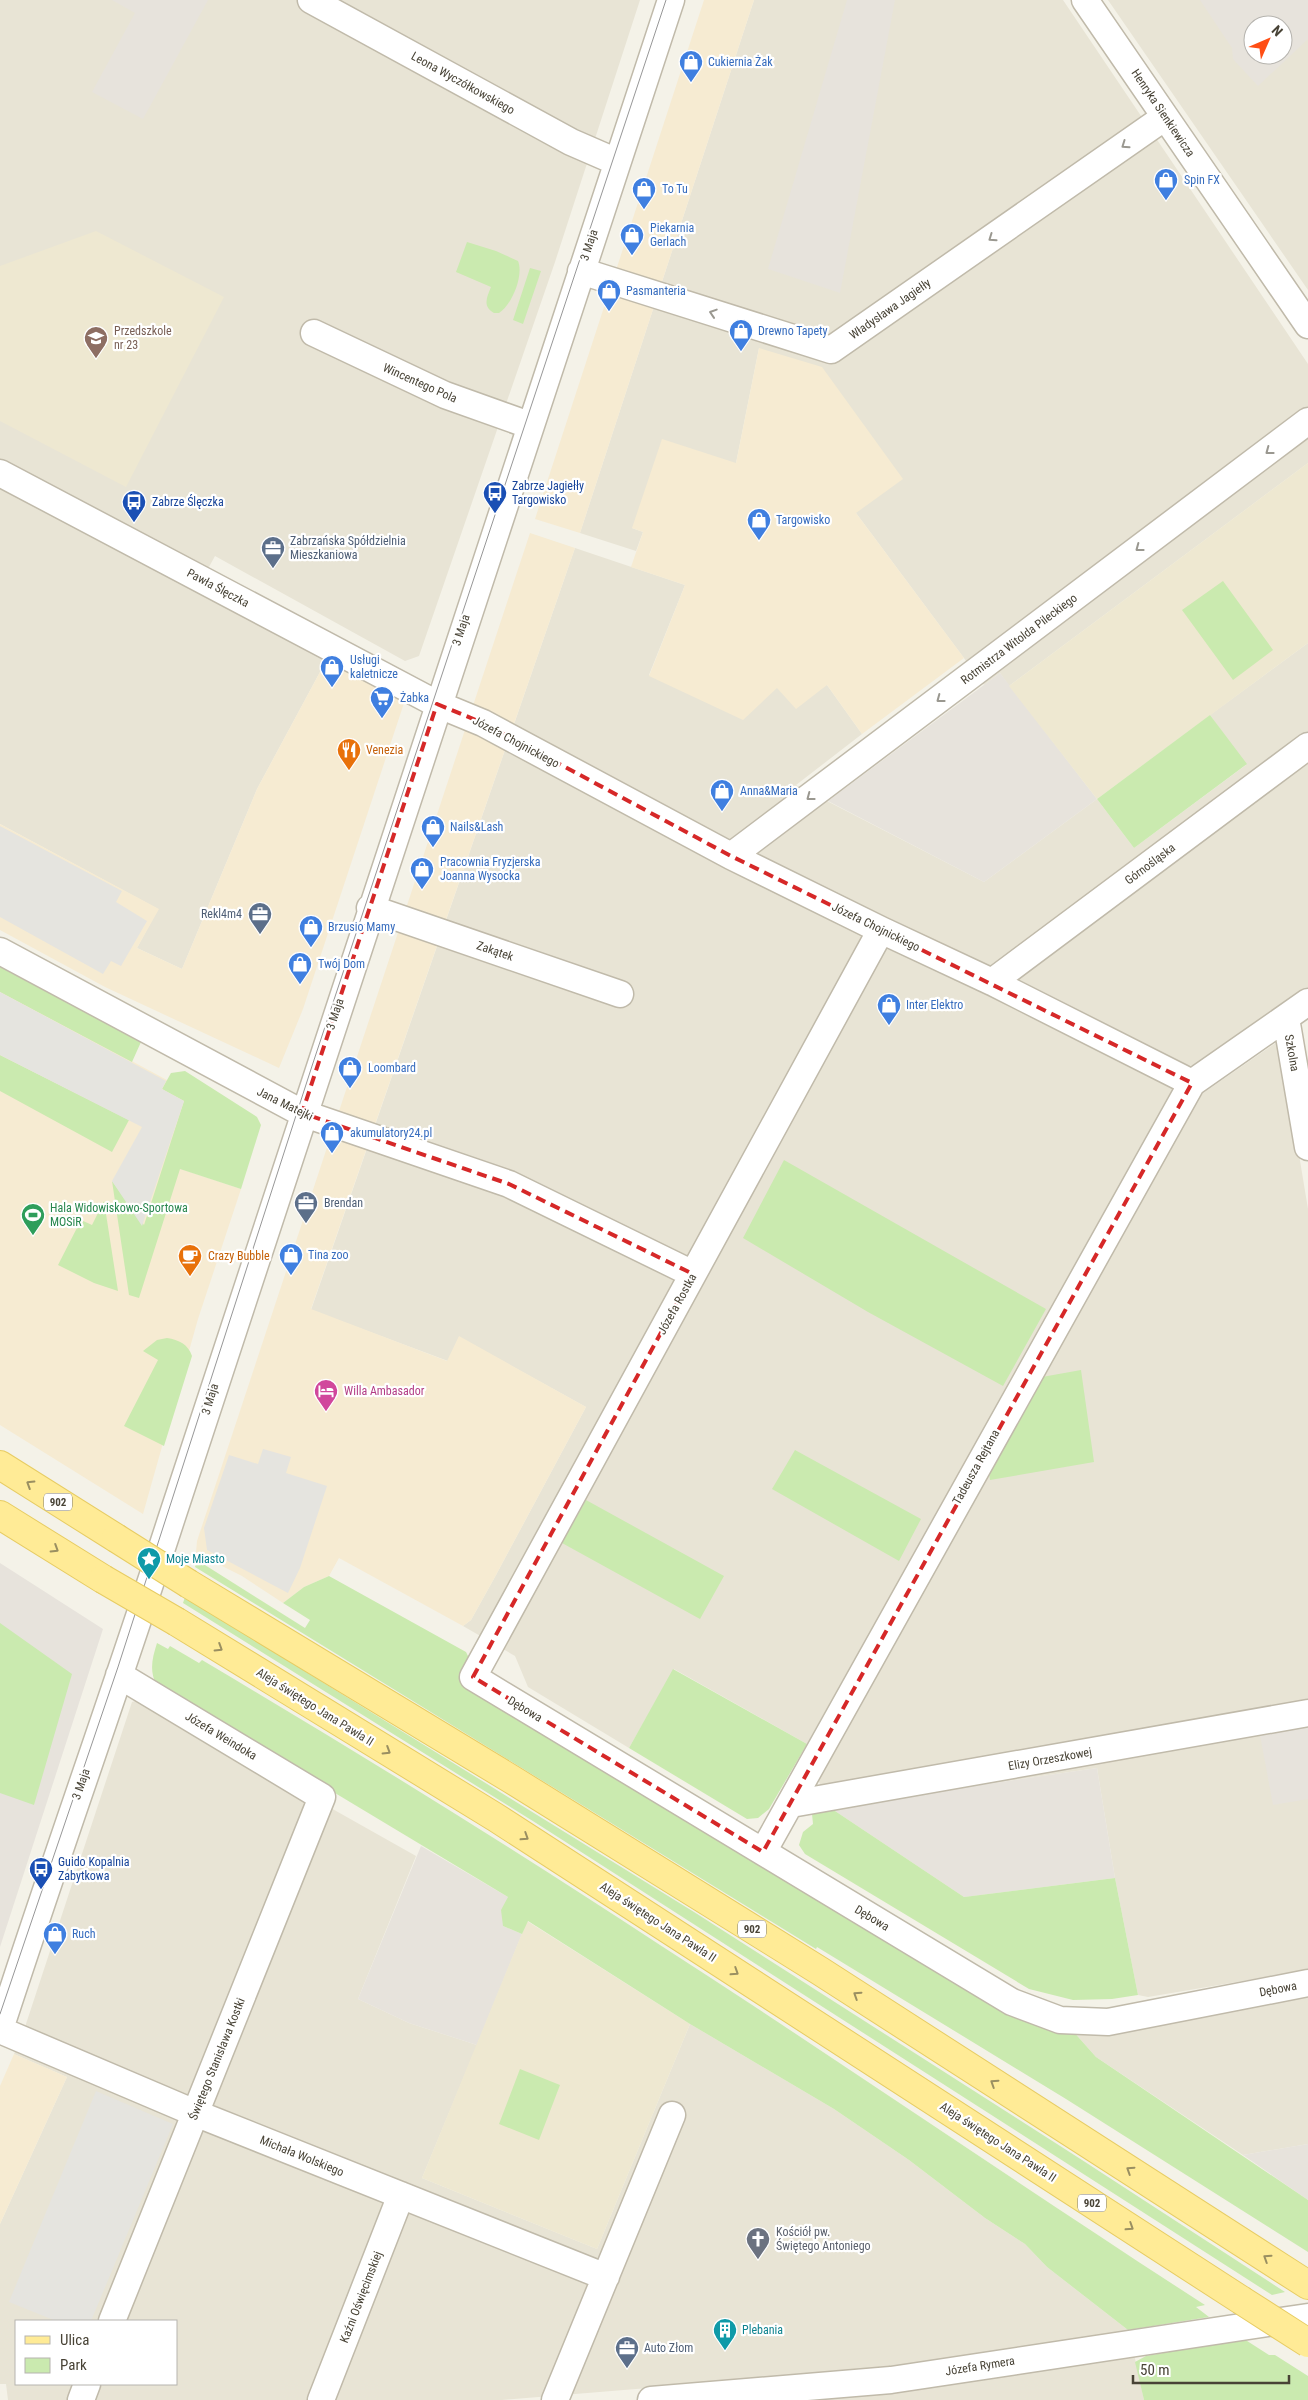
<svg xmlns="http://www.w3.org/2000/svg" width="1308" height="2400" viewBox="0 0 1308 2400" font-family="'Roboto Condensed',sans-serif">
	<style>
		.residential { fill: #e8e4d5; fill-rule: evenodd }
		.commercial { fill: #f6ebd2 }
		.industrial { fill: #e7e3dc; fill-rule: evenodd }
		.education { fill: #eee8d1 }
		.green { fill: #caeaaf }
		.parking { fill: #e5e4df }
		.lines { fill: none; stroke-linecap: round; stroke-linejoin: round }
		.minor-casing { stroke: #c0baaa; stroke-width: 29 }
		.major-casing { stroke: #e7cc63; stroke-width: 30 }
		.minor { stroke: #fff; stroke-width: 26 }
		.major { stroke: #ffeb96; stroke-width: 28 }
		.tram { stroke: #979797; stroke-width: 1 }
		.major-bridge-casing { stroke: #e7cc63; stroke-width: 30; stroke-linecap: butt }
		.major-bridge { stroke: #ffeb96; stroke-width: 28 }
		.oneway { stroke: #9a9890 }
		.oneway2 { stroke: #9a8f61 }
		.marked { fill: none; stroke: #d62828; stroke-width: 4; stroke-dasharray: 10 6; stroke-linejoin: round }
		.labels { text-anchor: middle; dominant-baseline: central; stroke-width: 4.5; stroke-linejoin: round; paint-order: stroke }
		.shield { fill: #fff; stroke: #7f7b72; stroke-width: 1 }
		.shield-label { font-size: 11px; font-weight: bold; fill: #484336 }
		.shop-label { font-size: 12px; fill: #366cbe; stroke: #fff; text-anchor: start }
		.street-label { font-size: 12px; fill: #484336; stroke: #fff }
		.education-label { font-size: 12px; fill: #785e54; stroke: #fff; text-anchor: start }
		.transit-label { font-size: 12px; fill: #164399; stroke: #fff; text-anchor: start }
		.service-label { font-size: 12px; fill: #4e5e75; stroke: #fff; text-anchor: start }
		.food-label { font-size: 12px; fill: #c56008; stroke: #fff; text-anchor: start }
		.leisure-label { font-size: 12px; fill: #27864d; stroke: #fff; text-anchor: start }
		.hotel-label { font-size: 12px; fill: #b23c85; stroke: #fff; text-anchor: start }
		.culture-label { font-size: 12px; fill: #0d838f; stroke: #fff; text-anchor: start }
		.worship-label { font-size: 12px; fill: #5b616d; stroke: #fff; text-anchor: start }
	</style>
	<rect width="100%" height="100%" fill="#f4f2e8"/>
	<path class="residential" d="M0,0h640l-85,262 -136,394 -14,5 -190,-105 -17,31 129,72 -70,130 -75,180 -45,-21 21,-39 -158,-85z
		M754,0h309l245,364v99l-299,223 -9,-13 -16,12 -128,-172 -97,-165 -23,115 -104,65 11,4 -7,19 -56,-18z
		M1108,0h200v290zM1253,25h30v30h-30z
		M575,548l110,37 -36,90 128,13 50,-3 35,49 -66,51 188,97 113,-83 37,49 112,-83 -36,-50 98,-72v375l-16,-21 -92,67 -12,2 -381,678 -133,-75 -45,79 -101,-61 -13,-31 -52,-30 8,-6 25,-45 90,-168 -127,-70 -11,24 -137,-51z
		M1280,1040l28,169v761l-160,27 -10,-2 -23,-117 -18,-110 -268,39 -11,-28 378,-681z
		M139,1700l277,156 -58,143 51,24 68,22 -55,133 175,71 93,-225 144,85 75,51 76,58 40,26 22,23 81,63 2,5 -240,33 -388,32h-494l-2,-16h-6v-160l67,-147 -53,-23 10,-24 108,-328zM16,2321h160v63h-160z
		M1308,1993v151l-65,11 -147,-98 -24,-27z
		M1134,2354l10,46h-357z"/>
	<path class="commercial" d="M704,0h50l-174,533 -45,-14z
		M759,348l63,19 81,112 -47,34 108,145 -102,76 -35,-49 -31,24 -19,-21 -34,32 -94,-44 36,-91 -54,-18 12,-35 -11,-4 30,-89 74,24z
		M530,533l45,15 -264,761 136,52 12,-25 127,71 -90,168 -25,45 -8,6 -124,-68 -10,18 -25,11 -21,16 -41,-27 -46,-23 1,-12z
		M327,659l78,41 -102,309 -24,59 -174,-81 -105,-57v-106l159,85 -22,39 45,21 75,-180z
		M0,990l204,110 -23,69 60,20 -43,130 -55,195 -143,-89z
		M14,2054l53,23 -67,147v-138z"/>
	<path class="industrial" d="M112,0h96l-65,119 -51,-27 43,-79z
		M847,0h48l-55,293 -72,-24z
		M1200,0h108v39l-50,47 -25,-27 -1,-11zM1253,25h30v30h-30z
		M1000,673l97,126 -113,83 -156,-81z
		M0,1563l103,66 -103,318z
		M1308,1727v72l-35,6 -13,-70z
		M1097,1768l18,110 -151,19 -135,-90z
		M421,1846l87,51 -5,29 19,8 -45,111 -68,-22 -51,-24z
		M1308,2144v56l-65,-45z"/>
	<path class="education" d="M96,231l128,66 -98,190 -126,-66v-155z
		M1308,463v180l-211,156 -88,-113z
		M527,1921l163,103 -93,225 -175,-71z"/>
	<path class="green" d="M467,242l29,9 22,10c6,14 -6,44 -19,52h-5c-12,-7 -7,-16 -3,-26l-35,-15z
		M530,268l11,3 -18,53 -10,-4z
		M1223,581l50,69 -40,30 -51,-70z
		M1210,715l37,49 -113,84 -37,-49z
		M0,967l141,75 -9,20 -132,-70z
		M0,1055l129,65 -17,32 -112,-61z
		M185,1071l72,46 4,8 -20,64 -61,-20 -41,129 -10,-3 -17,-114 32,44 40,-124 -22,-12 9,-16z
		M784,1160l262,149 -43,77 -135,-74 -125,-74z
		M104,1201l14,90 -24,-8 -36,-18 23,-45 11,5z
		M167,1338c12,2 21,6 25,18l-28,90 -40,-20 34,-66 -15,-9 14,-11z
		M1081,1370l13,92 -104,18 -1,-8 53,-95z
		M795,1450l126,69 -22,42 -127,-72z
		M586,1500l138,76 -24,43 -138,-76z
		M197,1560l108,68 5,-8 -27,-17 21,-16 25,-11 137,76 3,6 -10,19 230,140 383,213 24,27 212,143v52l-242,-153 -249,-152 -1,2 -621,-382z
		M185,1597l509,315 388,248 203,132 -13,3 -736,-472 -353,-220z
		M0,1623l72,51 -38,131 -34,-12z
		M157,1643l11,6 2,-3 29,17 3,-3c155,92 308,186 458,285 183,118 362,242 545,360l-9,2 13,10 -81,13 -81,-63 -22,-23 -40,-26 -76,-58 -75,-51 -144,-85 -162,-103 -6,13 -19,-8 -2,-16 7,-13 -351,-211c-8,-15 -5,-27 0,-43z
		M673,1669l134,75 -38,65 -11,9 -11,1 -118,-71z
		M829,1807l135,90 151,-19 23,117 -26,4 -39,1 -44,-11 -224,-135 -6,-9 4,-13 10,-8 -1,-10z
		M520,2069l40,16 -21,55 -40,-16z
		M1244,2339l25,16h6l33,21v24h-164l-9,-38 11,-6z"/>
	<path class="parking" d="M0,826l122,65 -6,11 31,19 -26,45 -10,-5 -8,13 -103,-57z
		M0,992l166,89 -4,8 22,12 -42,125 -30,-45 30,-54 -142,-72z
		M263,1449l28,8 -5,16 41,13 -27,82 -12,25 -81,-43 -3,-22 25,-73 29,9z
		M96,2091l77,33 -82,197h-35l-47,-19z"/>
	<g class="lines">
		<g class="minor-casing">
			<path id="minor" d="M311,0l260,142 46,20
				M1085,0l223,325
				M581,271l250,79 334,-233
				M314,333l131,62 84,30
				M0,473l437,231 46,19 248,133 150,74 111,52 200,101 116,-81
				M731,856l577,-435
				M370,908l250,86
				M881,930l-408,747 539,325 48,18 48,2 200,-39
				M0,951l302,162 207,71 184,90
				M992,982l316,-236
				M1286,1018l22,129
				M791,1804l517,-91
				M763,1852l429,-769
				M0,2029c55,-170 116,-339 171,-509 165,-507 331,-1014 500,-1520
				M0,2030l195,83 411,164
				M112,2321l210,-524 -203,-122
				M81,2400l6,-16
				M321,2400l80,-205
				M555,2400l117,-285
				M651,2400l240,-20 417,-63"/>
		</g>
		<g class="major-casing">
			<path id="major" d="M0,1465l116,73
				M0,1515l103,64
				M189,1584l322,195 309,192 488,314
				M177,1622l318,195 746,483"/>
		</g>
		<use href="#minor" class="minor"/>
		<use href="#major" class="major"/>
		<path class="tram" d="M0,2014l118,-347 194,-601 354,-1066"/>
		<g class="major-bridge-casing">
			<path id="major-bridge" d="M116,1538l73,46
				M103,1579l74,43
				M1241,2300l67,43"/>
		</g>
		<use href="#major-bridge" class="major-bridge"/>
	</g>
	<defs><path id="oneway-chevron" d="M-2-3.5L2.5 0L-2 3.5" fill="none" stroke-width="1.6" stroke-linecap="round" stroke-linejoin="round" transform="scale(1.25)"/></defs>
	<g class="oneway">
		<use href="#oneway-chevron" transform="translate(1125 145) rotate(145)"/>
		<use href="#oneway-chevron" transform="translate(992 238) rotate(145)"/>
		<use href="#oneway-chevron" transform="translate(713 313) rotate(-162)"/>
		<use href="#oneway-chevron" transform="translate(1269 451) rotate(143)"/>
		<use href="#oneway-chevron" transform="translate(1139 548) rotate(143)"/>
		<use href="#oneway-chevron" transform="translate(940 699) rotate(143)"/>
		<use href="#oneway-chevron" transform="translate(810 797) rotate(143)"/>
	</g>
	<g class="oneway2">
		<use href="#oneway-chevron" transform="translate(30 1484) rotate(-148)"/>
		<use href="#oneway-chevron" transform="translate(55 1549) rotate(32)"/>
		<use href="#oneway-chevron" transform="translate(219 1648) rotate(32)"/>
		<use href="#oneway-chevron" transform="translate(387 1751) rotate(32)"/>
		<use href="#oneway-chevron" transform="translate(525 1837) rotate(33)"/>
		<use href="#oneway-chevron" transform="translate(735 1972) rotate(33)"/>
		<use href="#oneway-chevron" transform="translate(857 1995) rotate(-147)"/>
		<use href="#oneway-chevron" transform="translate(994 2083) rotate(-147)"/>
		<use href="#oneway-chevron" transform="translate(1130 2170) rotate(-147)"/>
		<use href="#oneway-chevron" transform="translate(1130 2227) rotate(33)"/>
		<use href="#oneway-chevron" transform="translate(1267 2258) rotate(-147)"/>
	</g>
	<path class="marked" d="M437,704l46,19 248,133 461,227 -429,769 -290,-175 220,-403 -184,-90 -207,-71z"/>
	<defs>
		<g id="shop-pin" transform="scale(1.25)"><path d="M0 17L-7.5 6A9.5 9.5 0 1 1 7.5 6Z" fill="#3f7fe0" stroke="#fff"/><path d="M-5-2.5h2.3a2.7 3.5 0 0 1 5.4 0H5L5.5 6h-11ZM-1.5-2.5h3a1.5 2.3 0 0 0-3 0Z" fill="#fff"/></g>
		<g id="school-pin" transform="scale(1.25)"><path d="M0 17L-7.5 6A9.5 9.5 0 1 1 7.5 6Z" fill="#8d6e63" stroke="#fff"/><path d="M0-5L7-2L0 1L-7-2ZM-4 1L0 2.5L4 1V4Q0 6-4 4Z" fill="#fff"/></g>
		<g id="bus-pin" transform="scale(1.25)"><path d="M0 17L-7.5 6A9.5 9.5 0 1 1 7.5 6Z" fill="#1a4fb4" stroke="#fff"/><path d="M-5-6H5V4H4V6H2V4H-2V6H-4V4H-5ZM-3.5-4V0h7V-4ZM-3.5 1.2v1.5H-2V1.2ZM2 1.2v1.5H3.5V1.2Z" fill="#fff"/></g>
		<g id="office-pin" transform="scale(1.25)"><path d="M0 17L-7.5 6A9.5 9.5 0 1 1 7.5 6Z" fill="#5c6f8a" stroke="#fff"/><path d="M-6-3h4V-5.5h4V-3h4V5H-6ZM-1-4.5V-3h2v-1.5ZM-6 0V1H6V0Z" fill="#fff"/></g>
		<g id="supermarket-pin" transform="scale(1.25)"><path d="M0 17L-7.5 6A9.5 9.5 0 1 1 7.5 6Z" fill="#3f7fe0" stroke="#fff"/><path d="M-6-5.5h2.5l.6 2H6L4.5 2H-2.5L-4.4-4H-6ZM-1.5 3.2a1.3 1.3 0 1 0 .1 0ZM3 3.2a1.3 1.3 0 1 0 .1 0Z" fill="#fff"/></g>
		<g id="restaurant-pin" transform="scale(1.25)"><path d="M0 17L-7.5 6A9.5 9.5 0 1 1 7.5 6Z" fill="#e8710a" stroke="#fff"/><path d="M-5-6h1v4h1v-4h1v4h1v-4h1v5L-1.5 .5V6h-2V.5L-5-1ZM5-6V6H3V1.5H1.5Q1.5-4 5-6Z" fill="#fff"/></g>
		<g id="stadium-pin" transform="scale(1.25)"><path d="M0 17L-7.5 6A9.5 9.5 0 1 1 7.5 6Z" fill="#2e9e5b" stroke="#fff"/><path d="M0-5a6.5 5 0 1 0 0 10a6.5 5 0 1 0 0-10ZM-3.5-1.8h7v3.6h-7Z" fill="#fff"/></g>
		<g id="cafe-pin" transform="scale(1.25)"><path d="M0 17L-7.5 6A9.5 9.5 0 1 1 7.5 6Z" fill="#e8710a" stroke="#fff"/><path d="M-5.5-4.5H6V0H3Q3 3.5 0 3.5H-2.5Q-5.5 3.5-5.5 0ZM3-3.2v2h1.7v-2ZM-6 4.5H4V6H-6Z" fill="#fff"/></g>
		<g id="hotel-pin" transform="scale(1.25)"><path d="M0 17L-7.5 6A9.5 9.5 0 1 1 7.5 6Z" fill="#d1479c" stroke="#fff"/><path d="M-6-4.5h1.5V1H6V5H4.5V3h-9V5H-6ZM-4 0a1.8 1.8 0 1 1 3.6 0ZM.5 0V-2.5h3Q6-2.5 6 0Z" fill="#fff"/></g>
		<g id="sight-pin" transform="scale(1.25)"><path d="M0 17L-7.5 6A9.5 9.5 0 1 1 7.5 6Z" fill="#0f9aa8" stroke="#fff"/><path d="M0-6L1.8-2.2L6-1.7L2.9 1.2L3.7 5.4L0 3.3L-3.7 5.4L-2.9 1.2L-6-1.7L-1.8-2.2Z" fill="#fff"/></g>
		<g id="church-pin" transform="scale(1.25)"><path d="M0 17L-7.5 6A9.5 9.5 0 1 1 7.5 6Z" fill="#6b7280" stroke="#fff"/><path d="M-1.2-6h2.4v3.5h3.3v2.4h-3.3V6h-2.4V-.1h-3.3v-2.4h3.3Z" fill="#fff"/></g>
		<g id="building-pin" transform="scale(1.25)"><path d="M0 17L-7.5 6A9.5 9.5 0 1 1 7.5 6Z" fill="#0f9aa8" stroke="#fff"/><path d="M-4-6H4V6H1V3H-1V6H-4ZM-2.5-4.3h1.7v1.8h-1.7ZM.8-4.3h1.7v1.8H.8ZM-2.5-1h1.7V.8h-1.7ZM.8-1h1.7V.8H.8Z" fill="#fff"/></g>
	</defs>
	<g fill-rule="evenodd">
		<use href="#shop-pin" x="691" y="62"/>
		<use href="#shop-pin" x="1166" y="180"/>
		<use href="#shop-pin" x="644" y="189"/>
		<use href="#shop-pin" x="632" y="235"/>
		<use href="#shop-pin" x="609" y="291"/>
		<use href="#shop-pin" x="741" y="331"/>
		<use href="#school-pin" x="96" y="338"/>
		<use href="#bus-pin" x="495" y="493"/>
		<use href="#bus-pin" x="134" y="502"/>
		<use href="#shop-pin" x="759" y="520"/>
		<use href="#office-pin" x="273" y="548"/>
		<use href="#shop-pin" x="332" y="667"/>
		<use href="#supermarket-pin" x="382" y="698"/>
		<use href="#restaurant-pin" x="349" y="750"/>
		<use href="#shop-pin" x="722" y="791"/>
		<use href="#shop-pin" x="433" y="827"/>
		<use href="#shop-pin" x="422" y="869"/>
		<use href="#office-pin" x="260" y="914"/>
		<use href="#shop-pin" x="311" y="927"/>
		<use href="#shop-pin" x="300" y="964"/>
		<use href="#shop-pin" x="889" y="1005"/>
		<use href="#shop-pin" x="350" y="1068"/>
		<use href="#shop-pin" x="332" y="1133"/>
		<use href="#office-pin" x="306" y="1203"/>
		<use href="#stadium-pin" x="33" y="1215"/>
		<use href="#shop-pin" x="291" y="1255"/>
		<use href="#cafe-pin" x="190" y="1256"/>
		<use href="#hotel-pin" x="326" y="1391"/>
		<use href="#sight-pin" x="149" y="1559"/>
		<use href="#bus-pin" x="41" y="1869"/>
		<use href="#shop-pin" x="55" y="1934"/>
		<use href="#church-pin" x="758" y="2239"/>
		<use href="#building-pin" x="725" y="2330"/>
		<use href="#office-pin" x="627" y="2348"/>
	</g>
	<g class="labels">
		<g class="shield">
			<rect x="44" y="1493.5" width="28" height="17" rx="4"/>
			<rect x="738" y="1920.5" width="28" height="17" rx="4"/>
			<rect x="1078" y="2194.5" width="28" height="17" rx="4"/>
		</g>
		<g class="shield-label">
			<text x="58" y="1502">902</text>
			<text x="752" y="1929">902</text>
			<text x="1092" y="2203">902</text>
		</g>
		<g class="shop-label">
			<text x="708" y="62">Cukiernia Żak</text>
			<text x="1184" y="180">Spin FX</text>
			<text x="662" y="189">To Tu</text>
			<text x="650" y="228">Piekarnia<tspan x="650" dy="14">Gerlach</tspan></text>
			<text x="626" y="291">Pasmanteria</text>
			<text x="758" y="331">Drewno Tapety</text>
			<text x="776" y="520">Targowisko</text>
			<text x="350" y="660">Usługi<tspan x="350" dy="14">kaletnicze</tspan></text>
			<text x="400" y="698">Żabka</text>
			<text x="740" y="791">Anna&amp;Maria</text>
			<text x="450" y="827">Nails&amp;Lash</text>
			<text x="440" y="862">Pracownia Fryzjerska<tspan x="440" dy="14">Joanna Wysocka</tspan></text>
			<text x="328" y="927">Brzusio Mamy</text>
			<text x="318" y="964">Twój Dom</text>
			<text x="906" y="1005">Inter Elektro</text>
			<text x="368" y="1068">Loombard</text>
			<text x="350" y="1133">akumulatory24.pl</text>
			<text x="308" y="1255">Tina zoo</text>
			<text x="72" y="1934">Ruch</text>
		</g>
		<g class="street-label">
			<text transform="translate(463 83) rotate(29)">Leona Wyczółkowskiego</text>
			<text transform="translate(1163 113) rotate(56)">Henryka Sienkiewicza</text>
			<text transform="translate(589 245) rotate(-72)">3 Maja</text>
			<text transform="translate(890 309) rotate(-35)">Władysława Jagiełły</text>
			<text transform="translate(420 383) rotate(24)">Wincentego Pola</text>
			<text transform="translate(218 588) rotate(28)">Pawła Ślęczka</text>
			<text transform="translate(461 630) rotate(-72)">3 Maja</text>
			<text transform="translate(1019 639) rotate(-37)">Rotmistrza Witolda Pileckiego</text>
			<text transform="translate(516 742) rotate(28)">Józefa Chojnickiego</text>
			<text transform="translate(1150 864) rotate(-37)">Górnośląska</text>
			<text transform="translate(876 927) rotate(26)">Józefa Chojnickiego</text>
			<text transform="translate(495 951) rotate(19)">Zakątek</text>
			<text transform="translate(335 1014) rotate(-72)">3 Maja</text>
			<text transform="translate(1292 1053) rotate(80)">Szkolna</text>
			<text transform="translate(285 1104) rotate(26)">Jana Matejki</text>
			<text transform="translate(677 1304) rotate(-61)">Józefa Rostka</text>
			<text transform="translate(210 1399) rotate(-73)">3 Maja</text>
			<text transform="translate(976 1467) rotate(-61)">Tadeusza Rejtana</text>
			<text transform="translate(315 1707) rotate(32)">Aleja świętego Jana Pawła II</text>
			<text transform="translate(525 1709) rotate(31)">Dębowa</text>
			<text transform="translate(221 1736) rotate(31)">Józefa Weindoka</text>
			<text transform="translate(1050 1759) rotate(-10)">Elizy Orzeszkowej</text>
			<text transform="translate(81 1784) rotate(-71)">3 Maja</text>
			<text transform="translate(872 1918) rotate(31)">Dębowa</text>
			<text transform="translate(658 1922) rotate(33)">Aleja świętego Jana Pawła II</text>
			<text transform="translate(1278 1989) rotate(-11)">Dębowa</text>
			<text transform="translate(217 2059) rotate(-68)">Świętego Stanisława Kostki</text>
			<text transform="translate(998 2142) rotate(33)">Aleja świętego Jana Pawła II</text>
			<text transform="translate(302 2156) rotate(22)">Michała Wolskiego</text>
			<text transform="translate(361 2297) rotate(-69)">Kaźni Oświęcimskiej</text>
			<text transform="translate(980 2366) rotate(-9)">Józefa Rymera</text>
		</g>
		<g class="education-label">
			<text x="114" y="331">Przedszkole<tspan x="114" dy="14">nr 23</tspan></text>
		</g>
		<g class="transit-label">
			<text x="512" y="486">Zabrze Jagiełły<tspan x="512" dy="14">Targowisko</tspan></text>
			<text x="152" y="502">Zabrze Ślęczka</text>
			<text x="58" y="1862">Guido Kopalnia<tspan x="58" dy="14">Zabytkowa</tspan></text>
		</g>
		<g class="service-label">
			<text x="290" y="541">Zabrzańska Spółdzielnia<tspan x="290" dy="14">Mieszkaniowa</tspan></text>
			<text x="242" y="914" text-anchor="end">Rekl4m4</text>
			<text x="324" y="1203">Brendan</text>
			<text x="644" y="2348">Auto Złom</text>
		</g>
		<g class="food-label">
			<text x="366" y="750">Venezia</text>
			<text x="208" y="1256">Crazy Bubble</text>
		</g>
		<g class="leisure-label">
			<text x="50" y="1208">Hala Widowiskowo-Sportowa<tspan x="50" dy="14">MOSiR</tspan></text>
		</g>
		<g class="hotel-label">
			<text x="344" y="1391">Willa Ambasador</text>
		</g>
		<g class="culture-label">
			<text x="166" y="1559">Moje Miasto</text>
			<text x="742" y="2330">Plebania</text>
		</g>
		<g class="worship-label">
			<text x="776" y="2232">Kościół pw.<tspan x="776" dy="14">Świętego Antoniego</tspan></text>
		</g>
	</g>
	<rect x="15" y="2320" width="162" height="65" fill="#ffffff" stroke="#b6b4af"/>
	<rect x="25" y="2336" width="25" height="8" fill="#ffeb96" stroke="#b6b4af"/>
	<text x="60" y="2345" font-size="15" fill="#484336">Ulica</text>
	<rect x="25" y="2358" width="25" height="15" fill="#caeaaf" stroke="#b6b4af"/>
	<text x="60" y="2370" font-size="15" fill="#484336">Park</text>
	<g transform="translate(1268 40) rotate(45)"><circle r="24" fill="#ffffff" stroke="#b6b4af"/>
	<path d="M0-4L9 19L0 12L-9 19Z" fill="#ff4e14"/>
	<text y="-8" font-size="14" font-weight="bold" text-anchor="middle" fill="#484336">N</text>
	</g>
	<path d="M1133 2375v8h156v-8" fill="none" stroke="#484336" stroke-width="2.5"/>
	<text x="1140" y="2375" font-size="15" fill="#484336" stroke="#ffffff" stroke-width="4" paint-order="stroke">50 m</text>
</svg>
